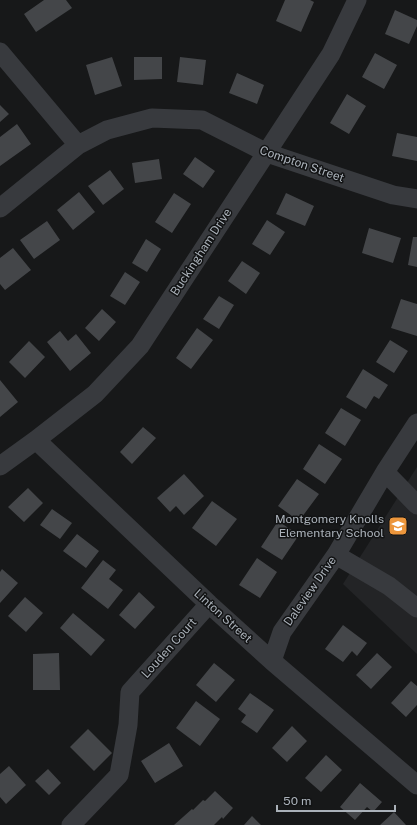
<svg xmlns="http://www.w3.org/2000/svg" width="417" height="825" viewBox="0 0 417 825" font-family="'Public Sans',sans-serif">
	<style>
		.built { fill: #232426 }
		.building { fill: #444649 }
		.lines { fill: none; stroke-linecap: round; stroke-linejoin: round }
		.minor { stroke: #383a3e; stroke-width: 19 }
		.labels { text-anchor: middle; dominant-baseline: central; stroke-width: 3; stroke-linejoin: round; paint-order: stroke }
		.street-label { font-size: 12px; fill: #aab1b9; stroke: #121314 }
		.poi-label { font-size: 12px; fill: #aab1b9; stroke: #121314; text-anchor: end }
	</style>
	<rect width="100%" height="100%" fill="#171819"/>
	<path class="built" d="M417,467v187l-74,-70z"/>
	<path class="building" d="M44,0h22l6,8 -36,24 -12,-18z
		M285,0h25l4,2 -13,30 -25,-11z
		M395,10l22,10v6l-8,18 -24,-10z
		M375,53l22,12 -13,24 -22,-12z
		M112,57l10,29 -27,9 -9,-30z
		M134,57h28v22l-28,1z
		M180,57l26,3 -3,25 -26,-3z
		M237,73l27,12 -7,19 -28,-11z
		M347,94l19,12 -17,28 -19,-11z
		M0,105l9,9 -9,8z
		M17,124l14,20 -31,22v-29z
		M397,133l20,4v24l-25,-5z
		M195,157l20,14 -12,17 -20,-14z
		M159,159l3,20 -27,4 -3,-20z
		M110,170l14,19 -21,16 -15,-19z
		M79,192l16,20 -22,18 -16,-20z
		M174,193l17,11 -19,29 -17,-11z
		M286,193l28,13 -9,20 -29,-12z
		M267,220l18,12 -15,23 -18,-11z
		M47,221l13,19 -26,19 -14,-19z
		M369,228l32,10 -8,25 -31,-10z
		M413,237h4v30l-9,-2z
		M146,239l15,10 -14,23 -15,-9z
		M13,248l18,22 -26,20 -5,-6v-26z
		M242,261l18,12 -14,21 -18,-13z
		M125,272l15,10 -15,23 -15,-9z
		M219,296l15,9 -15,24 -16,-10z
		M401,299l16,5v32l-26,-8z
		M102,309l14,13 -17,19 -14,-13z
		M197,328l16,12 -22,29 -15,-11z
		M60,331l8,10 8,-7 15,19 -21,18 -23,-29z
		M390,340l18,11 -14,22 -18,-11z
		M29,341l16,16 -20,21 -16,-16z
		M363,369l25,16 -9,14 -5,-3 -8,13 -20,-12z
		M0,380l18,22 -18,15z
		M341,408l20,12 -16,26 -20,-13z
		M143,427l13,11 -24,26 -12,-12z
		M319,444l23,15 -17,25 -22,-15z
		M184,474l20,22 -20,19 -8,-9 -6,6 -13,-14z
		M297,479l22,15 -20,27 -21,-15z
		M28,488l15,15 -19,19 -16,-15z
		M212,501l25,18 -21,27 -24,-18z
		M52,509l20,14 -12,16 -20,-14z
		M278,521l21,14 -17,25 -21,-13z
		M77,534l22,17 -13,17 -23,-17z
		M257,558l20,14 -17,26 -21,-13z
		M103,560l13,10 -7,9 14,11 -15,19 -27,-21z
		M2,569l16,14 -18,20v-31z
		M139,592l16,15 -20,22 -16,-14z
		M25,597l18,16 -17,19 -18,-16z
		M73,613l32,27 -14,16 -31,-28z
		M343,625l24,18 -10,13 -5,-5 -9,11 -18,-13z
		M59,653l1,37h-27v-36z
		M377,653l15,14 -21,22 -15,-14z
		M214,663l21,17 -19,22 -20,-17z
		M411,681l6,5v19l-11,12 -15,-14z
		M250,693l24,17 -17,23 -16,-11 5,-7 -8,-6z
		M196,701l24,18 -20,27 -24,-18z
		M292,726l15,15 -20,21 -15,-14z
		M88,729l24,24 -18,18 -24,-24z
		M169,743l14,23 -28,17 -14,-22z
		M326,755l16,15 -21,22 -16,-14z
		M9,766l17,19 -20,19 -6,-7v-23z
		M48,769l13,14 -12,12 -14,-14z
		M360,783l22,19 -9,10 -6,-5 -12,13 -15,-13z
		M215,791l18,17 -10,11 -1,-2 -8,8h-40l18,-16 1,1 10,-10 2,1z
		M394,812l12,13h-26z
		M252,816l9,9h-17z"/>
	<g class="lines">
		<path class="minor" d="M0,52l78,93
			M0,208l78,-63 29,-15 45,-12 50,2 65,33 126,42 24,4
			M36,440l173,164 63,57 145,124
			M0,466l36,-26 59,-46 45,-48 191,-292 26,-54
			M385,472l32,33
			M336,555l53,31 28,22
			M272,661l10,-29 54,-77 49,-83 32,-49
			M71,825l48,-50 9,-50 2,-33 79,-88"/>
	</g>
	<defs>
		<g id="school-square" transform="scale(1)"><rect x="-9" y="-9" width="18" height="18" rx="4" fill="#ec963c" stroke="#121314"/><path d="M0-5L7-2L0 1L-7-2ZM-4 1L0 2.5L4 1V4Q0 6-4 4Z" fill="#fff"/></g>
	</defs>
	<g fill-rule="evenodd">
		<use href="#school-square" x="398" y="526"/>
	</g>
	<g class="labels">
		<g class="street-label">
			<text transform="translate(302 164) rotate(19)">Compton Street</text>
			<text transform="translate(201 252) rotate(-57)">Buckingham Drive</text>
			<text transform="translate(310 591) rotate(-55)">Daleview Drive</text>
			<text transform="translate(223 616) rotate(42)">Linton Street</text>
			<text transform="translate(169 648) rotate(-48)">Louden Court</text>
		</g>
		<g class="poi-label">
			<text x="384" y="519">Montgomery Knolls<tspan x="384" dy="14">Elementary School</tspan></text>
		</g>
	</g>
	<path d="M277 805v6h118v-6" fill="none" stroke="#aab1b9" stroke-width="2"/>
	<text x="283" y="805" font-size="12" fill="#aab1b9" stroke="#121314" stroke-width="3" paint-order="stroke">50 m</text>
</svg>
